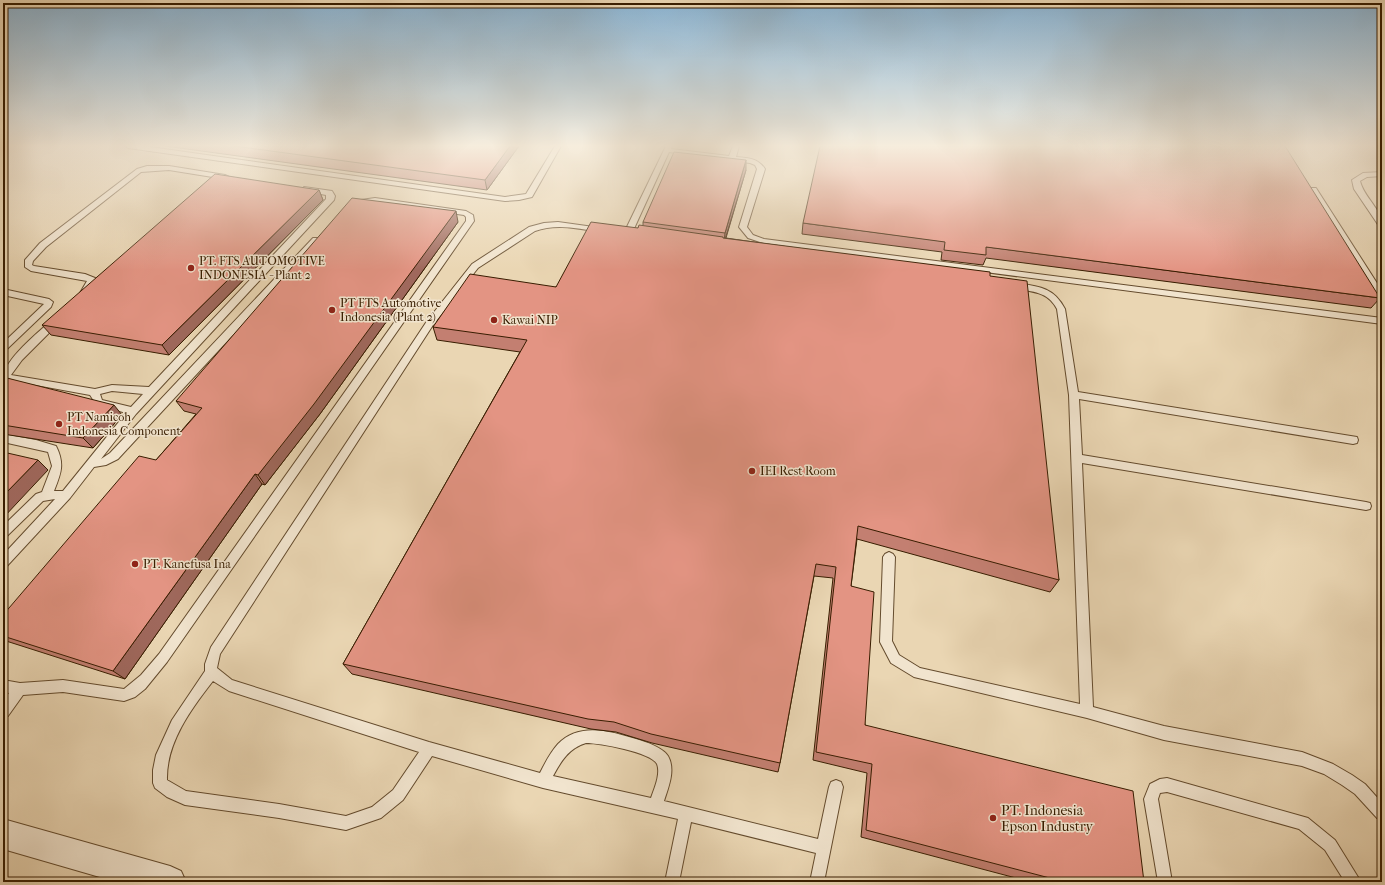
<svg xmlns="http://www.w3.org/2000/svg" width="1385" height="885" viewBox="0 0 1385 885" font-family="'IM FELL French Canon',serif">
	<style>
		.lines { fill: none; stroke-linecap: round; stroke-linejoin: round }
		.service-casing { stroke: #644b2d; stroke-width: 2 }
		.minor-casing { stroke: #644b2d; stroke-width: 2 }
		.service { fill: #f1e4ce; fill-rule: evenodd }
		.minor { fill: #f1e4ce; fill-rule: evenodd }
		.wall { fill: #c37f71; stroke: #381d00 }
		.shaded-wall { fill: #9f685c; stroke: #381d00 }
		.building { fill: #e39483; stroke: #381d00 }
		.poi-dot { fill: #8f2418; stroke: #f1e4ce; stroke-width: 1.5 }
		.labels { text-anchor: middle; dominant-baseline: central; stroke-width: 3; stroke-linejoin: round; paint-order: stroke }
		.poi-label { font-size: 12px; fill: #381d00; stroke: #f1e4ce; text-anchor: start }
		.near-poi-label { font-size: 14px; fill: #381d00; stroke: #f1e4ce; text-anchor: start }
	</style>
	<rect width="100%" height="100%" fill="#ead6b3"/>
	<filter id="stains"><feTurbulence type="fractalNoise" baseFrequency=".005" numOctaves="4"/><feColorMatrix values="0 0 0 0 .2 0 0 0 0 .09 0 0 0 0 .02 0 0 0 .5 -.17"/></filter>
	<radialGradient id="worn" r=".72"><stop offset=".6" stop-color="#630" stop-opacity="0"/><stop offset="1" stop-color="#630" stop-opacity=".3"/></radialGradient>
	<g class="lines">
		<g class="service-casing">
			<path id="service" d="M125,146h18l362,51 21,-3 29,-48h6l-29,51 -13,3 -14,1 -377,-53z
				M666,146h6l-1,3 58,7 4,-10h6l-3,11c12,1 22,1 29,12l-18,58 6,8 11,4 618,79v6l-619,-81 -15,-5 -9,-11 18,-58 -2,-4 -5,-2 -81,-11 -37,81 -4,2h-3l-1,-2z
				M147,166h22l56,9 4,2 -4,2 -56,-9 -28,2 -95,75 -13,14 -1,4 2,1 51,8 10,4v5l-8,12h-6l-1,-2 7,-12 -56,-10 -6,-4v-7l15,-17 97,-74z
				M1382,172v4l-15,1 -7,4c4,17 22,28 22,45h-3l-25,-37 -2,-9 11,-7z
				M304,187l28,4 3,5 -1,4 -198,214 -35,45 9,-6 203,-215h6v4l-201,217 -12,6 -12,2 -24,31 -63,68 -4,2v-13l52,-56 -12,2 -36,35 -4,2v-12l33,-32 6,-2 10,-26 -4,-14 -45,-10v-8l33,6 20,6c9,18 5,27 -2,45h9l63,-78 -30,-9 -6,-9 -87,-16c0,-19 36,-47 50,-60l3,-1 4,3 -1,2 -37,37 -11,15 84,14 17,-4 37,2 177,-188v-4l-22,-4zM112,391l31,3 -12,13 -29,-7 -2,-6z
				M1310,188h6l66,103v10l-4,-3 -69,-108z
				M375,198l91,13 7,4 1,6 -307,441 -22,27 -10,8 -11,4 -61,-9 -40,3 -15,21 -5,1v-16l6,-8 -6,-1v-12l17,3 43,-3 61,9 17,-14 18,-21 307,-433v-4l-2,-2 -89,-13 -21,3 -4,-2 4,-2z
				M558,222l43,6 4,2 -4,2c-22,-3 -44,-9 -66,-1l-57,37 -45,57 -213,329 -3,14 15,12 197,62 111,31c5,-10 10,-20 18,-29 21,-22 52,-13 78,-5 10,3 26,8 32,17 8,14 0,32 -4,45l154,38 11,-52 2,-5 5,-2 5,2 2,5 -19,95h-14l6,-29 -125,-31 -12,60h-14l13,-63 -135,-31 -111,-32 -29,44 -22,18 -35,12 -67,-12 -94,-13 -18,-8 -12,-9 -2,-5v-13l3,-15 16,-35 33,-49v-7l6,-17 216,-326 45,-57 57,-37 15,-4zM213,681l16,10 190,61 -26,38 -21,17 -26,9 -67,-12 -93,-13 -19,-11c-1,-37 24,-71 46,-99zM586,743c13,0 65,9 71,21 4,10 -3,25 -6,34l-98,-22c8,-15 16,-28 33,-33z
				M1015,283c23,3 39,4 50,26l13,83 279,45 1,3 -1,3 -4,1 -274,-45 3,56 284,47 4,1 1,3 -1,3 -4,1 -284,-47 11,244 71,19 138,26 31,12 19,11 13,9 17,19v17l-5,-2 -22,-24 -13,-9 -18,-11 -22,-8 -138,-26 -77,-22 -173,-41 -23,-14 -11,-21 3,-85 2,-3 4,-2 4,2 2,3 -3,84 7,14 21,13 160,36 -11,-309 -12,-86c-10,-19 -27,-17 -45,-21l-1,-2z
				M3,289l46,10 4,3 -2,5 -45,43 -3,1v-8l41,-39 -41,-9z
				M1167,778l141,40 27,22 26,42h-16l-20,-32 -26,-21 -132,-37 -7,1 -2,6 14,83h-14l-14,-83 6,-15 10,-5z"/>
		</g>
		<g class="minor-casing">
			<path id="minor" d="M3,819l167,47 11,5 5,11h-69l-114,-33z"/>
		</g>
		<use href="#service" class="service"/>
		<use href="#minor" class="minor"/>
	</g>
	<path class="wall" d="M165,146h354l-32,44z
		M746,170l-20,68 264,38 69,304 -9,12 -193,-53 -6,47 14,139 279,157h-113l-170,-45 6,-64 -54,-13 20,-182 -19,-2 -34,187 -2,9 -126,-29 -36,-11 -25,-3 -239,-55 -9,-10 177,-312 -83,-12 -4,-13 123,-40 82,-59 5,-2v-4z
		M319,190l4,10 -154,155 -118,-20 -9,-10z
		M458,222l-138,192 -55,71 -3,-1 -137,195 -122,-39v-25l153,-155 40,-46 -12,-3 -8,-10z
		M803,223l577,75 -9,10 -385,-50 -3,7 -42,-5 1,-8 -140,-18z
		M3,377l119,38 -29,33 -90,-14z"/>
	<path class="shaded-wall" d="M510,146h9l-32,44 -2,-10z
		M746,160v10l-22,73 1,-10z
		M319,190l4,10 -154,155 -7,-10z
		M456,211l2,11 -138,192 -55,71 -7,-10z
		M114,405l8,10 -29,33 -10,-10z
		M38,460l10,10 -45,48v-22z
		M255,474l7,10 -137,195 -12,-8z"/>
	<path class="building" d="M234,146h276l-25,34z
		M820,146h465l95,152 -394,-51v8l-42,-5 1,-8 -142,-19z
		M674,152l72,8 -21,73 -82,-11z
		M215,174l104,16 -157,155 -120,-20z
		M352,198l104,13 -142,193 -56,71 -3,-1 -142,197 -110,-35v-21l136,-159 17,4 46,-52 -26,-7z
		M591,222l47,6 1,-3 84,12v1l267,34v4l37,5 32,299 -201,-54 -7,60 23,6 -9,133 268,66 11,91h-79l-199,-52 6,-66 -56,-12 20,-185 -20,-3 -36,199 -129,-29 -37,-12 -26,-3 -245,-55 184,-324 -94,-13 37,-53 86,13z
		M3,377l111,28 -31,33 -80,-13z
		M3,452l35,8 -35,36z"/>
	<linearGradient id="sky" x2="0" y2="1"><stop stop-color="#8ab5d5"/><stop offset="0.54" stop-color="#f6eddd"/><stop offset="1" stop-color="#f6eddd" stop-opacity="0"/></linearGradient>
	<rect width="1385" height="270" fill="url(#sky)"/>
	<g class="poi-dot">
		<circle cx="191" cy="268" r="4"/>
		<circle cx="332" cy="310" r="4"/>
		<circle cx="494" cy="320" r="4"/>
		<circle cx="59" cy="424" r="4"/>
		<circle cx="752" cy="471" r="4"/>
		<circle cx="135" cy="564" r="4"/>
		<circle cx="993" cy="818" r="4"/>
	</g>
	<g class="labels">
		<g class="poi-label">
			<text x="199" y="261">PT. FTS AUTOMOTIVE<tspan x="199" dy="14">INDONESIA - Plant 2</tspan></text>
			<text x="340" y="303">PT FTS Automotive<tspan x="340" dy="14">Indonesia (Plant 2)</tspan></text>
			<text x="502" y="320">Kawai NIP</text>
			<text x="67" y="417">PT Namicoh<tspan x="67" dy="14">Indonesia Component</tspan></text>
			<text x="760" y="471">IEI Rest Room</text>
			<text x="143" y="564">PT. Kanefusa Ina</text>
		</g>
		<g class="near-poi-label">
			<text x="1001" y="810">PT. Indonesia<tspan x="1001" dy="16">Epson Industry</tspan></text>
		</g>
	</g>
	<rect width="1385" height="885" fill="none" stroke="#ead6b3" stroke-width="16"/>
	<rect x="4" y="4" width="1377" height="877" fill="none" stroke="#381d00" stroke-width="2"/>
	<rect x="8" y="8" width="1369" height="869" fill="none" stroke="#381d00"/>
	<rect width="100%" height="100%" filter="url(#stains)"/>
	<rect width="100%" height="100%" fill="url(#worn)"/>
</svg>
